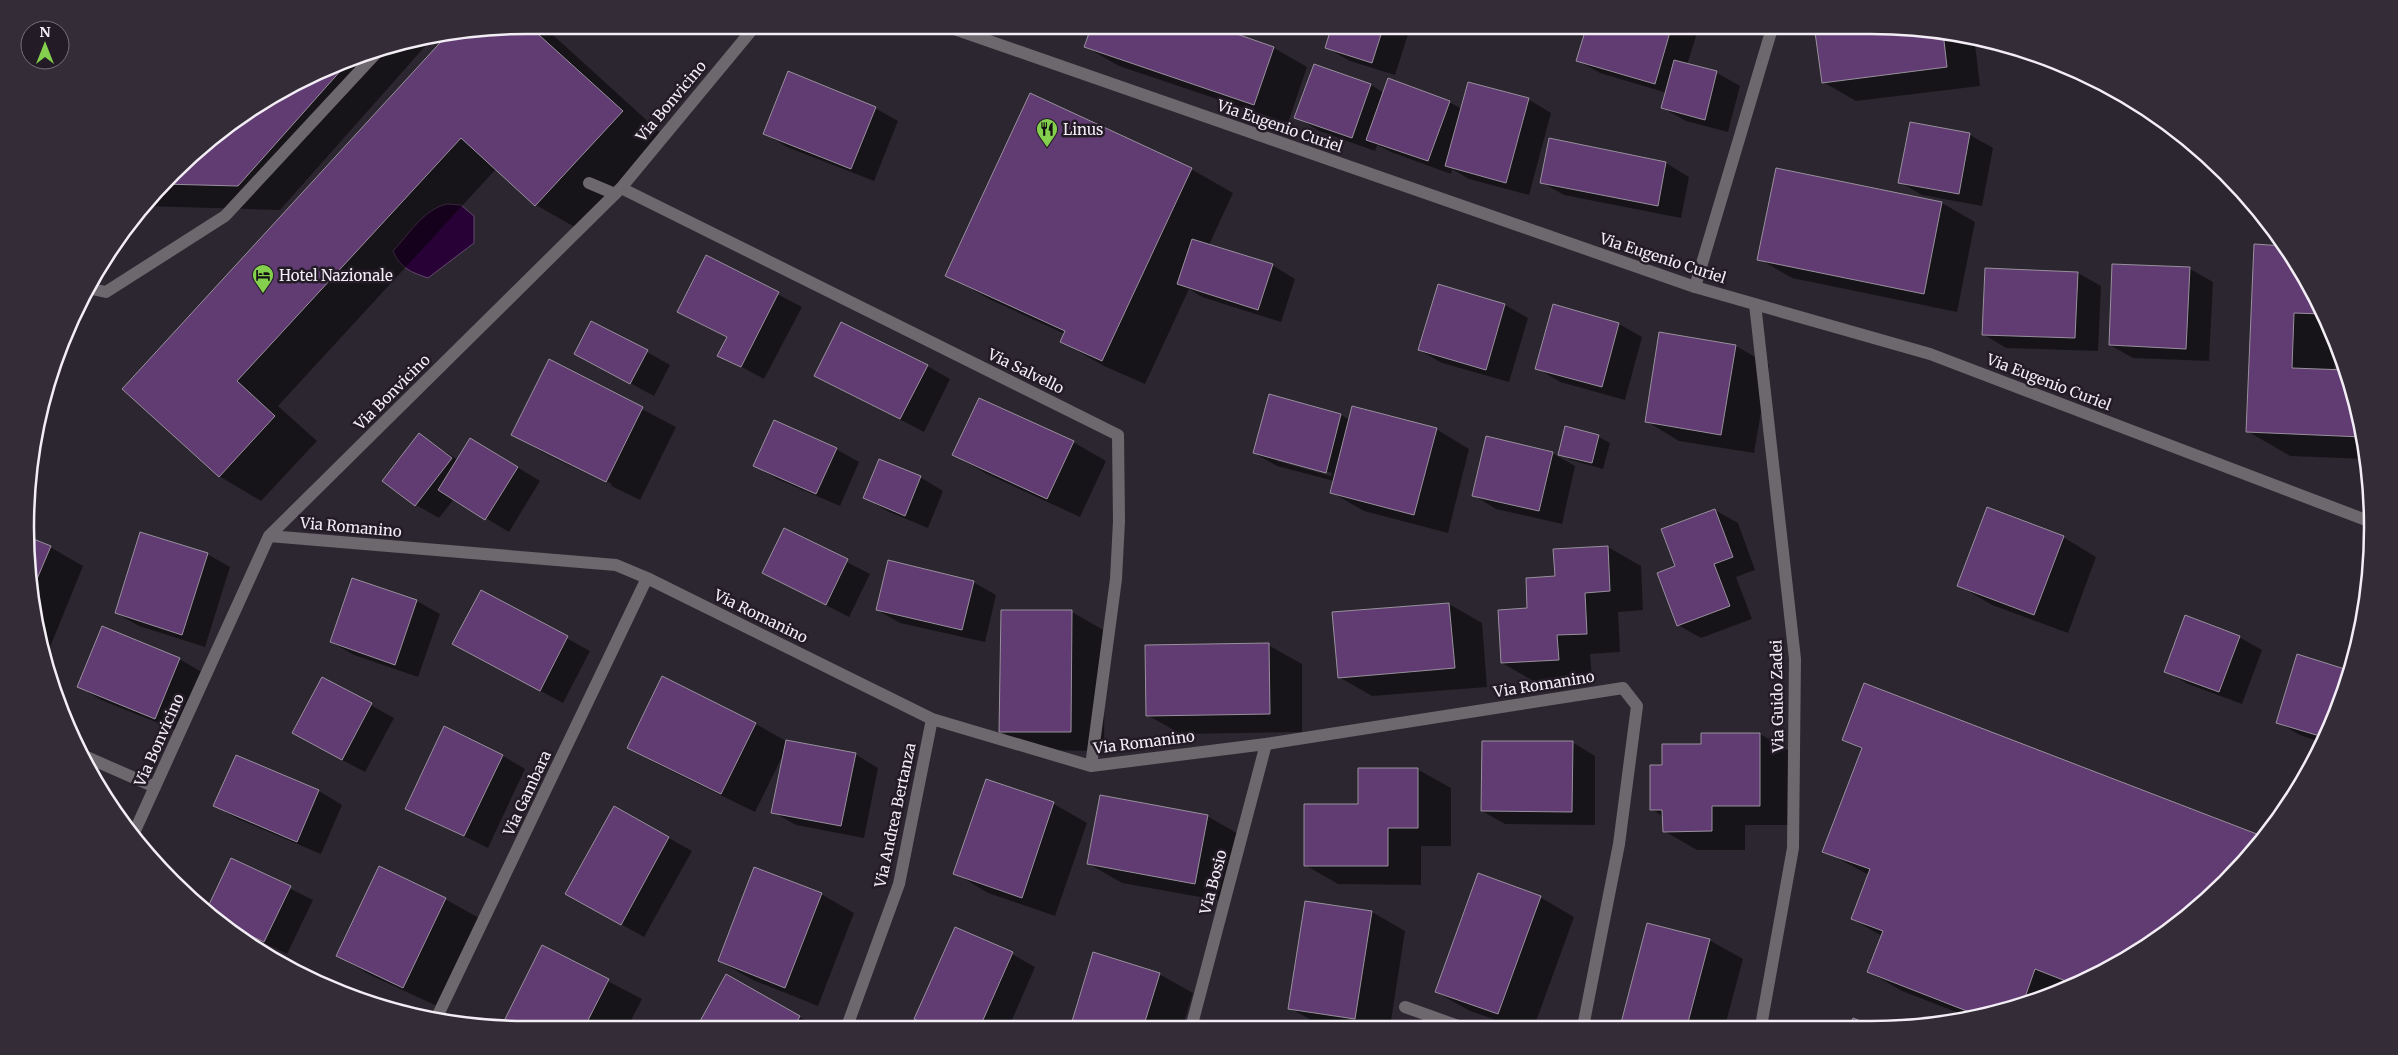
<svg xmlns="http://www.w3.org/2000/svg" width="2398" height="1055" viewBox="0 0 2398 1055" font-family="Merriweather,serif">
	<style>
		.water { fill: #280236; stroke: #65496f }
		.shadow { fill: #0007; fill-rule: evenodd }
		.building { fill: #613c72; stroke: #98909c }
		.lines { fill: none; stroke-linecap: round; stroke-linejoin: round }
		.service { stroke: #6c686e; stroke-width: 12 }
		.minor { stroke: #6c686e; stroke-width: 12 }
		.labels { text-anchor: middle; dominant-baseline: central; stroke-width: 5; stroke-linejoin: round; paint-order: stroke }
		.street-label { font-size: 15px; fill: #f3eef5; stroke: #231c26 }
		.poi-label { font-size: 15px; fill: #f3eef5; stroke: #231c26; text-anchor: start }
		.rim { fill: none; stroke: #f3eef5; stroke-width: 2.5 }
	</style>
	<rect width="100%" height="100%" fill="#2c2630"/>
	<path class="water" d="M447,204l14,1 13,11v27l-46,35c-17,-6 -27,-9 -35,-27 16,-17 31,-42 54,-47z"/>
	<path class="shadow" d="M528,25h14l122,111 -86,93 -42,-24 -40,-36 -218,237 39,35 -56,60 -42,-25 -96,-87 328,-356z
		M1207,25l67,23 33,19 -19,56 -169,-57 -33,-19z
		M1334,25h77l-16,50 -45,-14 -23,-13z
		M1588,25h102l8,5 -11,35 30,8 23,13 -12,46 -42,-11 -23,-13 4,-15 -67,-20 -23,-13z
		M1871,25l103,11 6,50 -124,15 -33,-19z
		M436,34l-156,176 -137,-4 53,-56 81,-58 89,-40z
		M1314,65l57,20 13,8 65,9 13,7 66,-10 23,14 -22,82 -60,-16 -17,-10 -1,5 -60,-22 -14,-7 -2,6 -56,-20 -23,-14z
		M875,108l23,13 -24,60 -87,-34 -23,-14z
		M1911,123l59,12 23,13 -11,58 -60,-11 -23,-13z
		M1666,163l23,14 -8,41 -117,-23 -23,-13z
		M1191,169l42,24 -24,52 63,20 23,14 -14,43 -79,-25 -13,-8 -44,95 -41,-18 -42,-24 3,-8 -76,-35 -42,-24z
		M1777,169l165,34 33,19 -18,90 -165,-34 -33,-19z
		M2255,246l30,1 36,59 14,37 -1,28h12l10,27 10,61 -76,-3 -43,-25z
		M707,257l95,50 -38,72 -45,-24 9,-17 -49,-26z
		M2190,269l23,13 -4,79 -76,-3 -23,-13z
		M2078,273l23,13 -3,65 -92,-3 -23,-14z
		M1438,286l67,19 23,13 -19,64 -67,-19 -23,-13z
		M1554,306l65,18 23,13 -17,63 -65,-18 -23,-14z
		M1660,333l76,13 33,19 -15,88 -75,-12 -33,-20z
		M647,352l23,13 -16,31 -56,-30z
		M550,361l126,66 -36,73 -94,-46 -33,-19zM545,451l67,33 -1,2 -66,-32z
		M927,366l23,13 -26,53 -109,-57z
		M1270,396l71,19 9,5 86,9 33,20 -21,84 -84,-22 -33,-19 3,-11 -57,-15 -23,-13zM1277,459l55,14 -1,3 -54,-15z
		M40,411l5,5 -10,13z
		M1566,428l33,9 11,6 -7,26 -32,-9 -12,-6z
		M419,435l39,25 36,-7 46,28 -31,51 -55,-33 -15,19 -23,-13 -32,-25z
		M1073,442l33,19 -26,56 -93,-43 -33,-19z
		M836,449l23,13 -19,44 -63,-27 -23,-14z
		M1552,453l23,13 -13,58 -66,-15 -23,-14z
		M920,477l23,14 -15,37 -41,-17 -23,-14z
		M1715,510l23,13 17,47 -19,7 16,42 -51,19 -23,-13 -2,-58z
		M785,530l85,44 -21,43 -85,-44z
		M26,537l24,10 33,19 -39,96 -9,-37z
		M2063,537l33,20 -28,76 -76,-28 -34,-20z
		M1608,547l33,19 2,44 -25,2 2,40 -30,2 2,25 -57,3 -33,-19 27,-54 28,-31z
		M207,554l23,13 -25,80 -66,-21 -23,-13z
		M353,579l64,22 23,13 -22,63 -64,-22 -23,-13z
		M973,582l23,13 -11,47 -85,-19 -23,-13z
		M482,592l108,59 -27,52 -86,-46z
		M1449,604l33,19 5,64 -115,9 -33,-19z
		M1072,612l33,19 -1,120 -70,-1 -34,-19z
		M2239,637l23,13 -20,54 -54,-20 -23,-13z
		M1268,645l34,19v68l-121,2 -34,-19z
		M179,659l23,13 -24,59 -77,-31 -23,-14z
		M2350,672l-4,17 -26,53 -20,-7 -23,-13z
		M322,678l72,40 -29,54 -49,-26z
		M662,678l94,46 30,17 69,13 23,14 -14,70 -68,-13 -23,-13 10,-57 -28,57 -94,-46 -33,-19z
		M1865,685l396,152 -59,68 -53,40 -86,47 -94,25 -67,-26 -33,-19 13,-36 -30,-17 17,-44 -45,-24 38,-101 -18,-11z
		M1760,734l33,19v72h-48v25h-48l-33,-19v-14l-13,-8 12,-42 39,-22z
		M1572,742l23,14v69l-90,-1 -23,-13z
		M236,756l83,35 23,14 -21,49 -83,-35 -23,-13z
		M503,756l22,13 -37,79 -81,-40z
		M1417,769l34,19v58h-30v39l-83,-1 -33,-19 54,-59z
		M986,780l68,24 33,19 -32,93 -67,-23 -33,-20z
		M615,808l77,43 -48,86 -54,-30z
		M1207,816l33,19 -12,67 -106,-19 -33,-19z
		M232,860l81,40 -26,54 -58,-28 -22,-14z
		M821,894l33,19 -36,93 -65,-26 -34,-19z
		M1540,897l34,20 -40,110h-18l-46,-16 -34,-19z
		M445,899l34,19 -42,88 -67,-31 -33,-19z
		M1372,912l33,19 -15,96h-67l-33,-19z
		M956,929l56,25 23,13 -27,62h-75l-18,-11z
		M1709,940l34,19 -18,67 -103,1z
		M543,947l99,52 -16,31h-98l-26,-2z
		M1093,954l66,20 34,19 -11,35h-111z
		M726,976l95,53h-109l-12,-6z"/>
	<path class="building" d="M528,25l95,86 -88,95 -74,-68 -224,243 38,35 -56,61 -97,-88 327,-356z
		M1092,25h119l63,22 -20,58 -170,-58z
		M1332,25h52l-12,38 -47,-15z
		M1587,25h85l-17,59 -79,-23z
		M1814,25h57l72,7 4,35 -125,16z
		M351,59l-113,127 -76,-2 34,-34 81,-58z
		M1674,60l43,11 -12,49 -44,-12z
		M1314,64l57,20 -19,54 -58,-20z
		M788,71l88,36 -25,62 -88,-35z
		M1388,78l62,23 -22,60 -62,-21z
		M1468,82l61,16 -23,85 -61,-17z
		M1030,93l162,75 -90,193 -42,-19 5,-11 -120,-55z
		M1910,122l60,11 -11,61 -61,-11z
		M1549,138l117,24 -8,44 -118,-23z
		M1776,168l166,34 -18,92 -167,-34z
		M1192,239l81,25 -15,46 -81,-26z
		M2254,244l30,2 37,60 3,8 -30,-1 -2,55 54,2 10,28 6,39 -116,-5z
		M706,255l73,37 -38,75 -24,-11 10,-19 -50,-25z
		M2112,264l78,3 -4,82 -77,-4z
		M1985,268l93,4 -3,66 -93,-3z
		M1438,284l67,20 -19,66 -68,-20z
		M1553,304l66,19 -17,64 -67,-18z
		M591,321l57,29 -18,34 -56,-30z
		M841,322l87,43 -28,54 -86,-43z
		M1659,332l77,13 -15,90 -76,-13z
		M549,359l94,48 -37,75 -95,-47z
		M1269,394l72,20 -15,59 -73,-20z
		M979,398l95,43 -27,58 -95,-44z
		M1352,406l85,22 -23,87 -84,-22z
		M774,420l63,28 -21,46 -63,-28z
		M1565,426l34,9 -7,28 -34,-8z
		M419,433l33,25 -37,48 -33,-25z
		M1486,436l67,16 -14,59 -67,-15z
		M470,438l48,29 -33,53 -47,-30z
		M879,459l42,17 -16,40 -42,-18z
		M1987,507l77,29 -30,79 -77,-29z
		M1715,509l18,48 -19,7 16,42 -53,20 -20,-53 18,-7 -14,-37z
		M784,528l64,31 -22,46 -64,-32z
		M140,532l68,21 -26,82 -67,-22z
		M26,536l25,10 -20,47z
		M1608,546l2,45 -25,2 2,41 -30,1 2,25 -58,3 -3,-53 29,-2 -1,-30 29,-2 -2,-27z
		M888,560l86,21 -12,49 -86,-20z
		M352,578l65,22 -22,65 -65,-23z
		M481,590l87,46 -28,55 -88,-47z
		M1449,603l6,65 -117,10 -6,-66z
		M1001,610h71l-1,122h-72z
		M2185,615l55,21 -21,56 -55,-20z
		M102,626l78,32 -25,61 -78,-32z
		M1269,643l1,71 -124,2 -1,-71z
		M2297,654l54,17 -5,18 -23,48 -47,-14z
		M662,676l94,47 -35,71 -94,-46z
		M322,677l50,26 -30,57 -50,-27z
		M1864,683l398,153 -60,69 -53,40 -73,40 -41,-16 -12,34 -46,12 -110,-43 16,-41 -32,-12 19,-50 -48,-17 40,-104 -20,-8z
		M444,726l59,29 -39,81 -59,-27z
		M1701,733h59v73h-48v25l-49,1 -1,-22h-12v-45h12v-21h39z
		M786,740l70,13 -15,73 -70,-13z
		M1482,741h91l-1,71 -91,-1z
		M236,755l83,35 -22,52 -84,-36z
		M1358,768h60v60h-30v38h-84v-62h54z
		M986,779l68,23 -32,96 -69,-24z
		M1100,795l108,20 -13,69 -108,-20z
		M614,806l55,31 -48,88 -56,-31z
		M231,858l60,28 -27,56 -53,-25 -5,-6z
		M379,866l67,32 -43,90 -67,-32z
		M754,867l68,26 -37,95 -67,-27z
		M1478,873l63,23 -43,118 -63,-22z
		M1305,901l67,10 -17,108 -67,-10z
		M1647,923l63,16 -23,87 -67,1z
		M955,927l58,25 -34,77h-43l-22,-10z
		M542,945l67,34 -26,51h-55l-27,-3z
		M1093,952l67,21 -17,55h-73z
		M726,974l74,42 -7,13h-84l-10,-6z
		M1853,1018l20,8h-24z"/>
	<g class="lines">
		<path class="service" d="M589,183l26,11
			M1695,287l78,-262
			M87,288l19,4 119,-76 156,-168"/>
		<path class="minor" d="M943,25l752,262 235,67 441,168
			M621,188l497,247 1,86 -3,58 -25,187
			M1755,304l40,355 -2,189 -32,178
			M269,536l347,29 31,13 285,141 159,47 175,-22 357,-56 14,18 -18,138 -36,183
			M82,755l73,32
			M133,835l136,-299 352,-348 135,-163
			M1405,1007l56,20
			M435,1021l212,-443
			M1191,1028l75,-284
			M846,1029l53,-145 33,-165"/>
	</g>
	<defs>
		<g id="restaurant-pin" transform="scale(1.125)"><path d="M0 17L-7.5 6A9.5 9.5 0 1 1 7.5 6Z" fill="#84cf4d" stroke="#231c26"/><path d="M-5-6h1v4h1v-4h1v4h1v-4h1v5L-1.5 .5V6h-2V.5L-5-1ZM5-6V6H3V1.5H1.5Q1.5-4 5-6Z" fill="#111"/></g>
		<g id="hotel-pin" transform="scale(1.125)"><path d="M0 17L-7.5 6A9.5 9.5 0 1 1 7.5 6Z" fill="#84cf4d" stroke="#231c26"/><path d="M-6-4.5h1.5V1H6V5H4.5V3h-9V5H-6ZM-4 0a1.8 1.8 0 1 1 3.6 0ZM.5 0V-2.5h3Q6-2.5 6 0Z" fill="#111"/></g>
	</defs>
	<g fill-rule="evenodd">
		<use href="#restaurant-pin" x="1047" y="129"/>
		<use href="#hotel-pin" x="263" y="275"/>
	</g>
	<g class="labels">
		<g class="street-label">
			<text transform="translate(671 101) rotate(-50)">Via Bonvicino</text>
			<text transform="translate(1280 126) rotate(19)">Via Eugenio Curiel</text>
			<text transform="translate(1663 258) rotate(18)">Via Eugenio Curiel</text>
			<text transform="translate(1026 371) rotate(26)">Via Salvello</text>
			<text transform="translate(2049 382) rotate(21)">Via Eugenio Curiel</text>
			<text transform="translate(392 392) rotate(-45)">Via Bonvicino</text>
			<text transform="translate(351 527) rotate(5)">Via Romanino</text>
			<text transform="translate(761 616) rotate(26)">Via Romanino</text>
			<text transform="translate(1544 684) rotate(-9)">Via Romanino</text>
			<text transform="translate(1777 696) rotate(-91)">Via Guido Zadei</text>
			<text transform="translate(159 740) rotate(-66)">Via Bonvicino</text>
			<text transform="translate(1144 742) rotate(-7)">Via Romanino</text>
			<text transform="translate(527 793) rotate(-65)">Via Gambara</text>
			<text transform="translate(895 815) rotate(-78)">Via Andrea Bertanza</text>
			<text transform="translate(1213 882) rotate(-75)">Via Bosio</text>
		</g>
		<g class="poi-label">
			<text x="1063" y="129">Linus</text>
			<text x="279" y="275">Hotel Nazionale</text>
		</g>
	</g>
	<path d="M0 0H2398V1055H0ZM527 34H1871A493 493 0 0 1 2364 527V528A493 493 0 0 1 1871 1021H527A493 493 0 0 1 34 528V527A493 493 0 0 1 527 34Z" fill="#342d37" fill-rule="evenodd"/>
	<path class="rim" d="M527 34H1871A493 493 0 0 1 2364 527V528A493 493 0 0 1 1871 1021H527A493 493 0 0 1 34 528V527A493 493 0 0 1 527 34Z"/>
	<g transform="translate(45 45)"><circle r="24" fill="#231c26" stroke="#767079"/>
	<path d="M0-4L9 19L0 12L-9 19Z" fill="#84cf4d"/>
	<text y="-8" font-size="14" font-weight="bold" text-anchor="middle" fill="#f3eef5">N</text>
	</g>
</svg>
